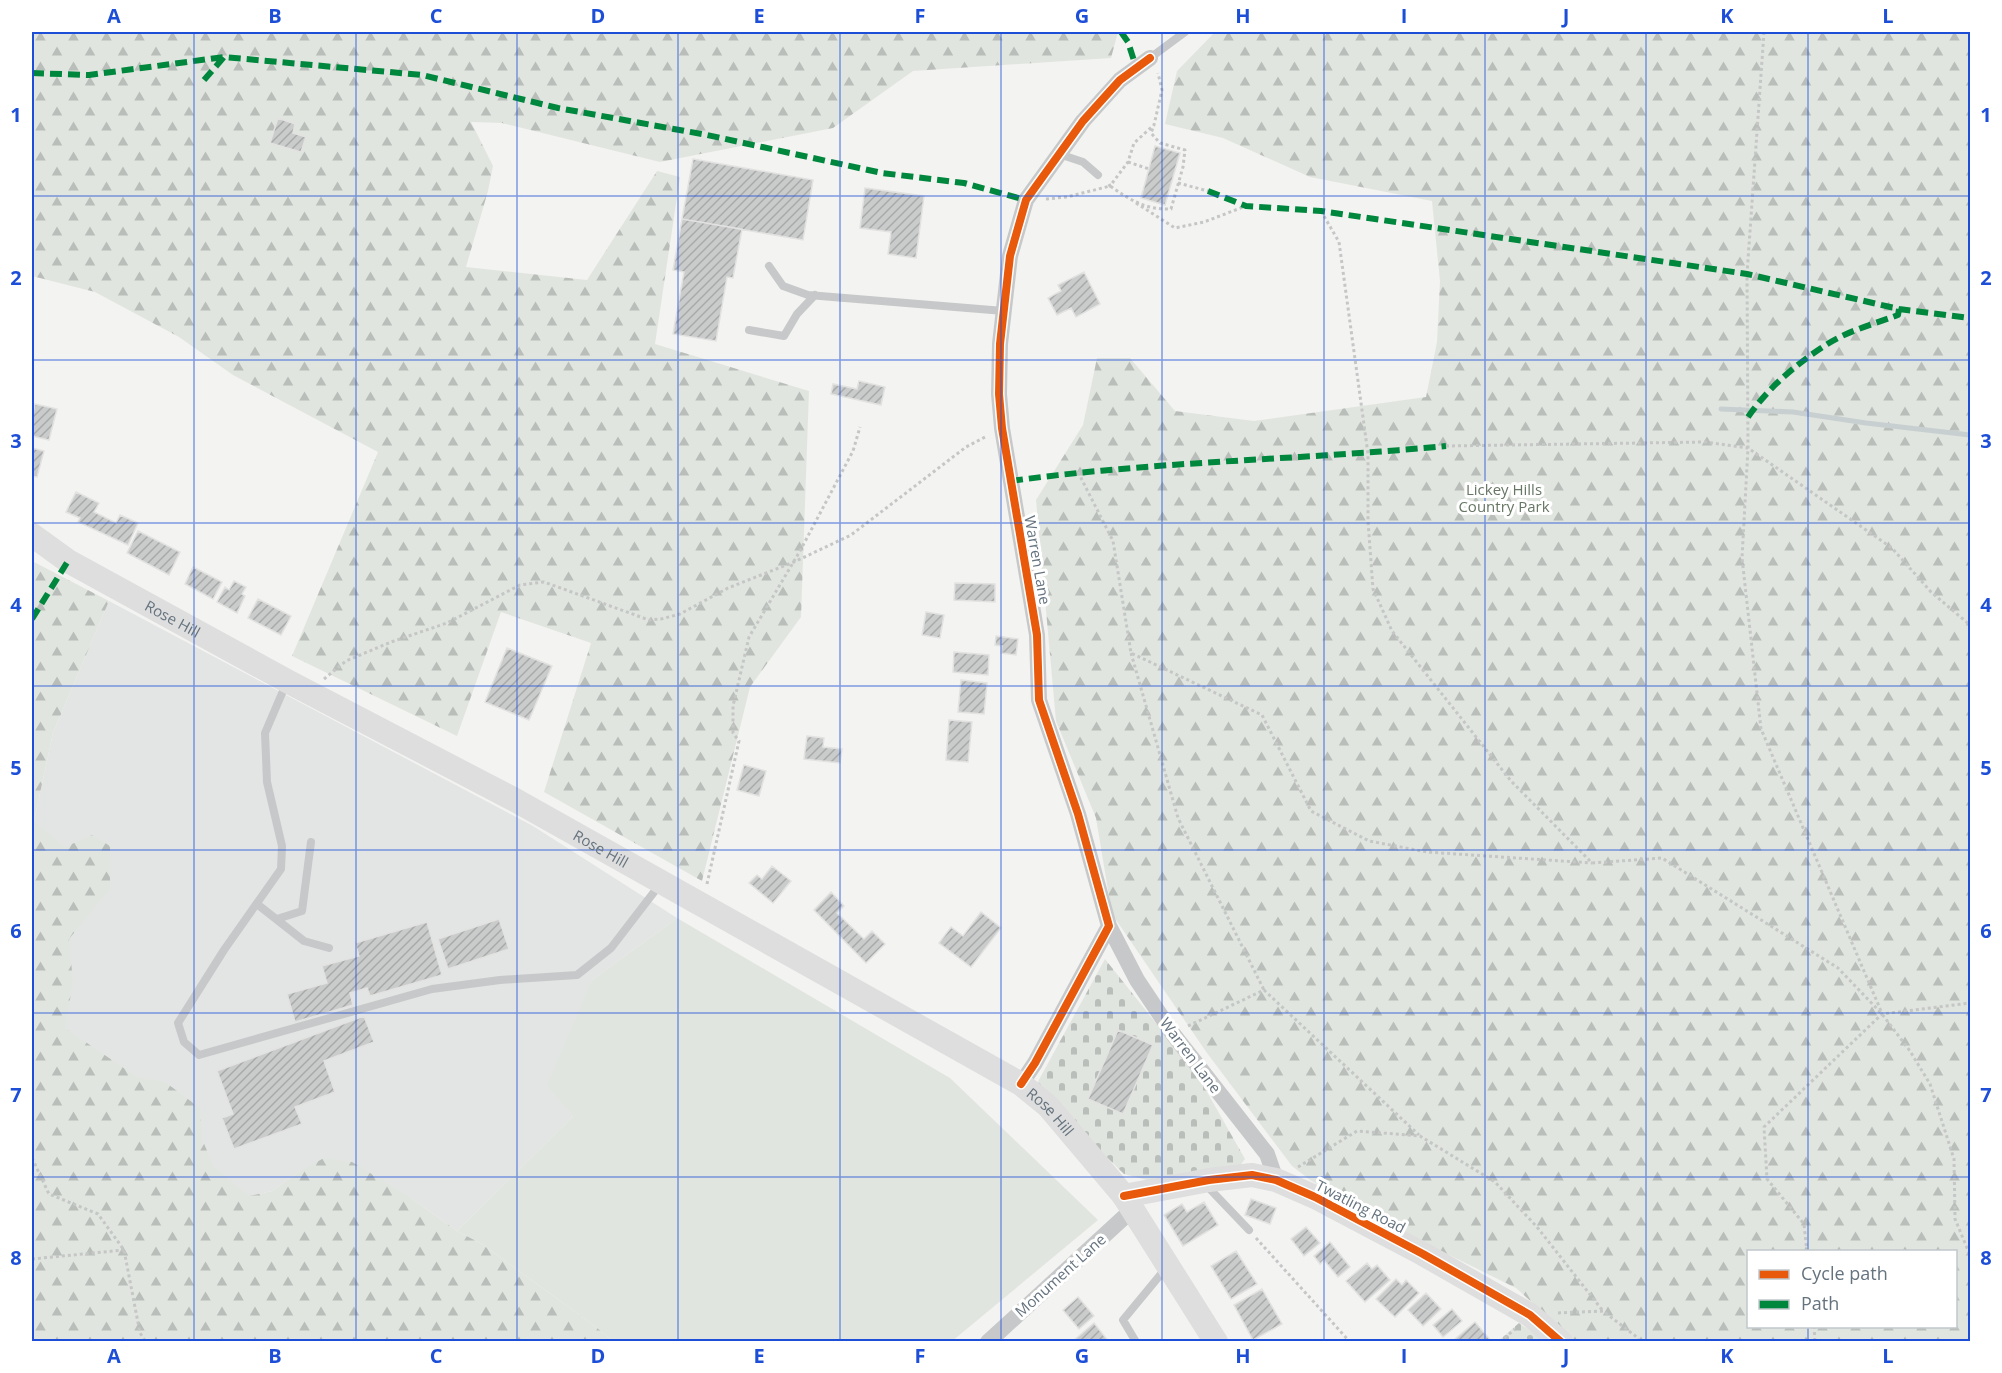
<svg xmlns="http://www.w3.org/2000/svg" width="2002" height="1373" viewBox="0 0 2002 1373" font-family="'Open Sans',sans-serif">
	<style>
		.built { fill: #e3e5e4 }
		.green { fill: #e1e5df }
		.forest { fill: url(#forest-firs); fill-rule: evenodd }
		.cemetery { fill: url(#cemetery-stones) }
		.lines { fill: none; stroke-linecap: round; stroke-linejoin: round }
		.stream { stroke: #c7cfd1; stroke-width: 5 }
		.building { fill: url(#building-hatch); stroke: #e2e2e1; stroke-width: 1.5 }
		.path { stroke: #c5c6c6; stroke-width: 3; stroke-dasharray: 3 3; stroke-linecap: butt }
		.lane { stroke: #c7c8c9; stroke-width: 8 }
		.street { stroke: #c7c8c9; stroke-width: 16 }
		.secondary { stroke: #dddedd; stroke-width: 24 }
		.quiet { stroke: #00873e; stroke-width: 6; stroke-dasharray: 12 6; stroke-linecap: butt }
		.cycleway-casing { stroke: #fff; stroke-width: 11 }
		.cycleway { stroke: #e8590c; stroke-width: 8 }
		.grid { fill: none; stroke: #1d4ed8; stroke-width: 1.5; stroke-opacity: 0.55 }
		.labels { text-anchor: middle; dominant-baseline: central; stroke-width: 6; stroke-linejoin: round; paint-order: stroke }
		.park-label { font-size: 15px; fill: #677764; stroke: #fff }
		.street-label { font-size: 15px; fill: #65737f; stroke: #fff }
		.neatline { fill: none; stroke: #1d4ed8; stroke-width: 2 }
		.grid-label { font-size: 20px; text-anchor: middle; font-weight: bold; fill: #1d4ed8 }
	</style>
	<defs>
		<pattern id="forest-firs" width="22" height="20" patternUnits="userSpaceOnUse" patternTransform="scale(1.5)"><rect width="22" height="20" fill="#e1e5df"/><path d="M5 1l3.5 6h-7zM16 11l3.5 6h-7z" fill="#babeba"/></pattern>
		<pattern id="cemetery-stones" width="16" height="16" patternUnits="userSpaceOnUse" patternTransform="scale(1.5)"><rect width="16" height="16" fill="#e1e5df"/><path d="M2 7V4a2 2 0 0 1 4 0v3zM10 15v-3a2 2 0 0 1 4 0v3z" fill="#babeba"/></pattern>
		<pattern id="building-hatch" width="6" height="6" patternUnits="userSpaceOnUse" patternTransform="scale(1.5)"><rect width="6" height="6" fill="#cacbcb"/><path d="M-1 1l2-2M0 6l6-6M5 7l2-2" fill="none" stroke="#a8a9aa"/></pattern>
	</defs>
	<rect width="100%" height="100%" fill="#f3f3f1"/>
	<path class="built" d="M109,601l424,225 144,92 -85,62 -19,136 -116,115 -46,-33 -111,-27 -28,20 -26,6 -214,-156 2,-220 19,-88z"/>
	<path class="green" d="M677,918l273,160 148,142 -147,122 -338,-1 -17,-14 -114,-83 -25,-13 116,-115 -26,-31 45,-105z"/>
	<path class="forest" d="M32,32h1086l-7,26 -198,13 -80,57 -173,34 -158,-39 -31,-1 22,44 -5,25 -22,76 121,13 70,-109 23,6 -25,167 154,47 -8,226 -51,70 -48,194 -158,-89 47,-149 -90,-31 -44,124 -165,-80 86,-204 -145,-77 -54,-38 -84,-45 -63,-16z
		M1215,32h755v1309h-395l-59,-53 -83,-41 -123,-67 -18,-14 -85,-113 -95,-139 -16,-96 -40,-97 -20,-221 47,-75 14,-67h33l45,53 79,10 172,-24 11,-55 3,-61 -8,-80 -122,-24 -87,-39 -58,-14 12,-53zM1748,1252h208v74h-208z
		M32,561l77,40 -56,132 -19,88 31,26 27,-12 18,11v43l-41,50 4,43 -8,46 72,49 28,5 35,26 2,31 12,28 35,29 23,-5 28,-20 24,-13 28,4 59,36 46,33 25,13 114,83 17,14h-581z"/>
	<path class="cemetery" d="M1105,959l93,117 47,83 -6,8 -92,13 -23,-6 -89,-87z
		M1519,1323l25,18 -47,1z"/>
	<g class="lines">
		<path class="stream" d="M1721,409l72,3 73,11 104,12"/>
	</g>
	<path class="building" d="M278,118l17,6 -2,9 13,4 -5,15 -31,-9z
		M1155,146l25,7 -15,52 -24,-7z
		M693,159l120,21 -10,60 -121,-21z
		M865,188l59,8 -8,62 -28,-4 3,-22 -31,-4z
		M682,219l60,10 -9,49 -6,-1 -11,64 -43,-7 11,-62 -11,-2z
		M1084,272l16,32 -24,13 -5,-9 -14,7 -9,-17 13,-7 -3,-6z
		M859,381l26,6 -4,18 -50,-11 2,-10 24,5z
		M35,404l22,5 -8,31 -17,-4v-18z
		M32,448l12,3 -7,26 -5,-1z
		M76,492l23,11 -5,9 22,11 4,-8 18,8 -10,22 -50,-23 2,-4 -14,-6z
		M138,531l42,21 -11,23 -42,-22z
		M193,567l29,15 -9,17 -28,-15z
		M234,581l12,6 -4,7 3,2 -8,17 -20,-11 8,-15 4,3z
		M955,583l40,1v18l-41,-2z
		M258,599l33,17 -10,19 -33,-17z
		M926,612l18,3 -4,23 -18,-3z
		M996,636l22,3 -2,16 -15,-2 1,-7 -7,-1z
		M507,648l45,18 -23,54 -44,-18z
		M954,652l35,3 -1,20 -35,-3z
		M961,680l26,3 -3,31 -26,-2z
		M949,720l23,2 -4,40 -22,-2z
		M807,736l17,2 -1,9 19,2 -2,14 -36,-4z
		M744,765l22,6 -7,25 -22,-6z
		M772,866l19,15 -18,22 -24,-20 8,-8 5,4z
		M831,892l13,14 -7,7 27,26 8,-8 13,13 -19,19 -52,-53z
		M981,912l20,16 -30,39 -32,-24 12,-16 12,9z
		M499,919l10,30 -61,20 -10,-30z
		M427,922l15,53 -72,21 -3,-8 -17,5 3,12 -58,17 -8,-28 40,-11 -5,-17 37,-10 -4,-13z
		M364,1016l10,26 -50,19 11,31 -40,15 7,17 -68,25 -12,-31 11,-4 -16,-43z
		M1118,1030l35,15 -30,69 -35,-15z
		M1251,1199l25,9 -6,16 -25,-9z
		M1204,1202l14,23 -35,21 -19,-31 18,-11 5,8z
		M1306,1227l14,16 -16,13 -13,-17z
		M1330,1242l20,25 -12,10 -14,-17 -4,4 -6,-8z
		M1236,1251l21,33 -26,15 -20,-33z
		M1367,1263l5,6 5,-4 13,15 -25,22 -19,-21z
		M1396,1279l6,6 4,-5 13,13 -24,24 -19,-18z
		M1262,1289l20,35 -29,16 -19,-35z
		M1426,1293l15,16 -18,17 -15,-16z
		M1078,1297l16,19 -15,13 -16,-19z
		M1452,1309l10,12 -19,16 -10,-12z
		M1475,1322l17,20h-37l-1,-2z
		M1094,1323l15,19h-37z"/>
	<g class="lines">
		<path class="path" d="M1764,32l-17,242 1,174 -6,110 19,171 120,282
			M1128,162l21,7
			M1178,183l30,8
			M1109,184l1,2 18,-24 6,-19 20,-18 8,-35 -4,-17
			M1046,199l21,-2 43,-11c20,14 36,24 61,23l12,-42 2,-17 -25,-7 -9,-10 3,-8
			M1136,203l39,25 29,-6 42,-16
			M1321,211l18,31 29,212v67l5,68 19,42 119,150 81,82 70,-5 176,110 44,46 28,37 20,33 24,75 1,60 15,36
			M1446,446l259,-4 43,6 144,100 39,44 39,33
			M1078,472l35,69 18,112 131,62 49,96 58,30 58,11 165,11
			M1131,653l47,165 86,172
			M324,679l22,-18 45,-19 56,-19 73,-38 24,-3 105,38 12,-1 19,-5 48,-26 66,-26 57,-27 115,-88 21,-11
			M707,884l32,-143 -6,-8v-27l16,-69 51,-86 53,-100 7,-24
			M1188,1026l76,-36 155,145
			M32,1158l17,36 49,20 26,36 16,83 6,9
			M1298,1167l59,-36 63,5 75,46 42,45 66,84
			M1256,1238l94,104
			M1807,1252l-3,-28 -37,-45 -3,-52 118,-113 88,-11
			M32,1259l92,-9
			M1558,1313l45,-2 35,27 1,4
			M1814,1326l1,16
			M1500,1342l15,-13"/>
		<path class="lane" d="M1150,58l35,-26
			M1059,154l24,8 15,13
			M769,266l14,20 25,9 196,16
			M749,330l35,6 13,-22 18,-19
			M286,684l-21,49 2,49 15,64 -1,23 -57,81 -46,73 6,19 15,13 233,-66 68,-9 77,-5 34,-27 50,-65
			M257,904l47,37 25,7
			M277,919l25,-8 9,-69
			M1206,1185l43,45
			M1136,1342l-13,-22 43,-52"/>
		<path class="street" d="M1109,926l28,54 36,54 94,120 9,26
			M1021,1084l14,-21 74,-137 -31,-112 -39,-114 -2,-65 -35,-207 -3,-34 1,-50 10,-88 16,-56 57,-79 37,-41 30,-22
			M988,1342l145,-133"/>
		<g class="secondary">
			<path id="s1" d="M32,535l36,26 219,120 228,119 506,284 27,22 76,90 92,146"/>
			<path d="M1124,1196l85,-16 43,-5 24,5 39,17 108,57 107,61 31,27"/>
		</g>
		<path class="quiet" d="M1121,32l7,10 8,25
			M32,73l57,2 135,-18 198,18 136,33 149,27 175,38 82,10 62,17
			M204,80l20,-23
			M1208,191l38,15 75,5 426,63 152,35 71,9
			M1748,417c20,-29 48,-53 78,-72 21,-14 48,-21 72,-30l1,-6
			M1011,481c144,-20 290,-21 435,-35
			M32,619l36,-58"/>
		<g class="cycleway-casing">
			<path id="cycleway" d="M1021,1084l14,-21 74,-137 -31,-112 -39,-114 -2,-65 -35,-207 -3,-34 1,-50 10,-88 16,-56 57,-79 37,-41 30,-22
				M1124,1196l85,-16 43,-5 24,5 39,17 108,57 107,61 31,27"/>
		</g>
		<use href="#cycleway" class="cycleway"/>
	</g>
	<path class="grid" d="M194,32v1310M356,32v1310M517,32v1310M678,32v1310M840,32v1310M1001,32v1310M1162,32v1310M1324,32v1310M1485,32v1310M1646,32v1310M1808,32v1220M32,196h1938M32,360h1938M32,523h1938M32,686h1938M32,850h1938M32,1013h1938M32,1177h1938M1808,1326v16"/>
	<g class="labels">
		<g class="park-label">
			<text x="1504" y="489">Lickey Hills<tspan x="1504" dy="17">Country Park</tspan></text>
		</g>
		<g class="street-label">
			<text transform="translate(1038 560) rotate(80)">Warren Lane</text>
			<text stroke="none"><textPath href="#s1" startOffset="164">Rose Hill</textPath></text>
			<text stroke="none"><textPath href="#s1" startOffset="650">Rose Hill</textPath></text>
			<text transform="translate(1191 1055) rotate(53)">Warren Lane</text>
			<text stroke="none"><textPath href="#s1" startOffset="1172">Rose Hill</textPath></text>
			<text transform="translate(1361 1206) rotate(27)">Twatling Road</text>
			<text transform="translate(1060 1275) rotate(-42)">Monument Lane</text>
		</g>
	</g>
	<rect width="2002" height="1373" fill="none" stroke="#ffffff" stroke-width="66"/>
	<rect x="1747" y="1250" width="210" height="78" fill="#ffffff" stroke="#c1c7cc" stroke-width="1.5"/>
	<rect x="1759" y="1270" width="30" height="9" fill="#e8590c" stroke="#c1c7cc" stroke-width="1.5"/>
	<text x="1801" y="1280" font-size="18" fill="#65737f">Cycle path</text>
	<rect x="1759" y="1300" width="30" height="9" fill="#00873e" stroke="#c1c7cc" stroke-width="1.5"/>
	<text x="1801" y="1310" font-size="18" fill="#65737f">Path</text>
	<rect x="33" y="33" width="1936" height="1307" class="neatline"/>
	<g class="grid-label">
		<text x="114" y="23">A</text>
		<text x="275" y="23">B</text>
		<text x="436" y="23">C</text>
		<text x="598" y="23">D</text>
		<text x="759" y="23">E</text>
		<text x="920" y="23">F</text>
		<text x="1082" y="23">G</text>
		<text x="1243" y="23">H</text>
		<text x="1404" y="23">I</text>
		<text x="1566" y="23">J</text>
		<text x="1727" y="23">K</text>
		<text x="1888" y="23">L</text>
		<text x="16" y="122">1</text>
		<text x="1986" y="122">1</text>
		<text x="16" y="285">2</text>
		<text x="1986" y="285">2</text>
		<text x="16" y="448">3</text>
		<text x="1986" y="448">3</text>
		<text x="16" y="612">4</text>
		<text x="1986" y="612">4</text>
		<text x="16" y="775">5</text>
		<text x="1986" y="775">5</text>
		<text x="16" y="938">6</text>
		<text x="1986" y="938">6</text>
		<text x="16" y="1102">7</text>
		<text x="1986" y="1102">7</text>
		<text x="16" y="1265">8</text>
		<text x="1986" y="1265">8</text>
		<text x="114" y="1363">A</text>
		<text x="275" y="1363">B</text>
		<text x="436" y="1363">C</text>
		<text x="598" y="1363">D</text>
		<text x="759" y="1363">E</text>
		<text x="920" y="1363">F</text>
		<text x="1082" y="1363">G</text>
		<text x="1243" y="1363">H</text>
		<text x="1404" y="1363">I</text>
		<text x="1566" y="1363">J</text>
		<text x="1727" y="1363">K</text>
		<text x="1888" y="1363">L</text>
	</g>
</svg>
